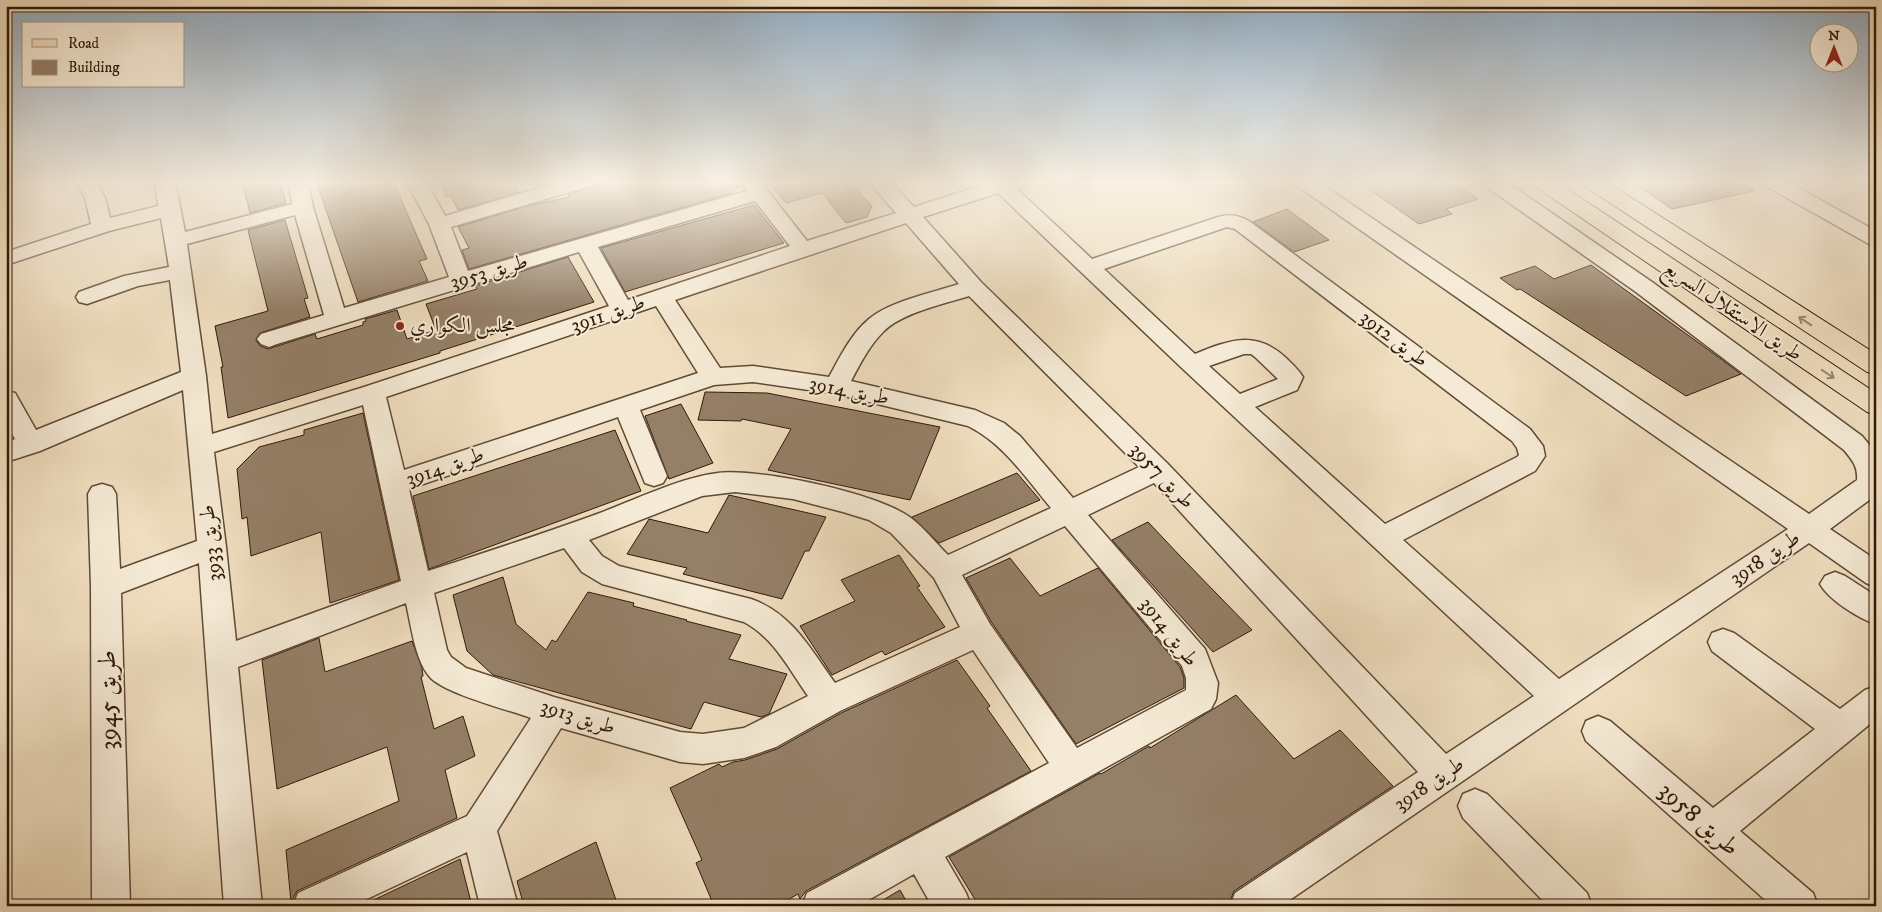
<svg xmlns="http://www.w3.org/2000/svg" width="1882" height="912" viewBox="0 0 1882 912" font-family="'IM FELL DW Pica',Amiri,serif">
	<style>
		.building { fill: #947f67; stroke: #311908 }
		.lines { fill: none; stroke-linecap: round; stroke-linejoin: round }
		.minor-casing { stroke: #604a36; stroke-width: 3 }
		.major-casing { stroke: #311908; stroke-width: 2 }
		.minor { fill: #f5ead5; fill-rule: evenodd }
		.major { fill: #efdebf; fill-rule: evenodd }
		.oneway { stroke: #9a856d }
		.poi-dot { fill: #8f2418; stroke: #f5ead5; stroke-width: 2 }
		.labels { text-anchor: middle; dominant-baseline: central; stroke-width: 4; stroke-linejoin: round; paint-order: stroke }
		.street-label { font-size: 21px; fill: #311908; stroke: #f5ead5 }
		.poi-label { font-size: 21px; fill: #311908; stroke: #f5ead5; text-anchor: start }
		.near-street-label { font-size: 25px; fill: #311908; stroke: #f5ead5 }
	</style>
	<rect width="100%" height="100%" fill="#efdebf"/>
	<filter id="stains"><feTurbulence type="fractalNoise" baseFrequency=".004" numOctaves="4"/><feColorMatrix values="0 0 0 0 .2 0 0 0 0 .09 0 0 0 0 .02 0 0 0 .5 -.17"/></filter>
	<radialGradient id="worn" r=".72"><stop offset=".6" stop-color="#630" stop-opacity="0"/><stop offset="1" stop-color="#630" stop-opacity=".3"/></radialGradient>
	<path class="building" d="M242,181h38l6,22 -36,10z
		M316,181h31l1,4 14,-4h31l34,78 -8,2 9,20 -70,21z
		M439,181h73l7,11 -61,18 -7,-14 -5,1z
		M597,181h141l2,3 -8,9 -263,76 -7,-19 7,-2 -11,-21 69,-21 42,-9 -1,-3 26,-7z
		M767,181h82l23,25 -5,11 -21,6 -24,-30 -36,10z
		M1357,181h70l4,3 21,-3 26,18 -32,10 6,5 -33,10z
		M1631,181h107l16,10 -82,18z
		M754,205l30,38 -159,49 -24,-44z
		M1287,209l42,31 -35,12 -41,-30z
		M285,220l23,78 -4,1 6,18 -50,16 -4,7 4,6 8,3 47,-15 2,5 46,-14v-3l3,-1 -1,-2 32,-9 10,29 29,-9 -10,-26 51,-15 -2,-3 93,-29 26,45 -154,49v2l-212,65 -7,-51h2l-8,-41 53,-15 -20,-81z
		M1591,265l130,94 20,15 -55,22 -166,-107 -3,1 -17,-12 35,-12 19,13z
		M705,392l62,1 173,34 -30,73 -142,-30 23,-41 -49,-10 -1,2 -43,-1z
		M681,404l32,59 -44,16 -24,-63z
		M363,413l36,167 -69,23 -9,-71 -70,24 -4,-39 -5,2 -5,-50 22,-22 45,-12v-5z
		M615,430l26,61 -212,78 -16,-73z
		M1017,473l23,27 -101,43 -27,-26z
		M729,495l97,22 -17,34h-4l-23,48 -99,-25 4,-6 -60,-14 22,-35 59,14z
		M1148,522l33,35 71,73 -39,22 -101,-112z
		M899,555l21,31 -3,1 28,40 -60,28 -3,-4 -50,24 -32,-49 55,-25 -14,-21z
		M1010,558l30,38 58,-28 82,99 4,11v10l-108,56 -84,-121 -26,-45z
		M503,577l13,47 30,26 6,-10 4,2 32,-50 46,11 -1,3 54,14 -1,1 55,14 -12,24 58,15 -18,40 -8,3 -57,-15 -13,27 -198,-54 -26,-24 -14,-56z
		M319,638l6,34 87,-31 10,27 1,8 -2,1 13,52 29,-13 12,40 -30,14 12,48 -160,73 -6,11 -5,-52 113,-49 -12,-54 -110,42 -15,-129z
		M957,660l33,46 -3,2 44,63 -225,120 -6,8 -2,-5 -21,12h-63l-18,-43 6,-3 -32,-72 49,-24 3,3 11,-5 12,-2 32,-11 64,-36z
		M1236,695l58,64 46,-29 53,56 -159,105 -4,10 -7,5h-244l-30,-49 151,-84 1,1 48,-28 1,2z
		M596,842l22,64h-94l-7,-25z
		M460,859l12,47h-111z
		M900,890l9,16h-36z"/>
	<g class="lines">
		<g class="minor-casing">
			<path id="minor" d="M76,181h20l9,17 5,20 48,-12 -3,-25h20l10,51 107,-28 -4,-23h20l5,26 31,101 105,-31 -20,-53 -23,-43h20l19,35 118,-35h32l-2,4 -142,42 17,44 279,-80 -7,-10h20l47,60 89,-28 -28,-32h21l25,26 81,-26h31l-2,4 -8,3 76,71 126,-42c12,-3 20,-2 31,4l281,208 13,17 2,10 -10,15 -132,69 156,139 229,-150 -492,-344 -2,-4h23l492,333 48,-34c1,-14 -5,-20 -13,-30l-208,-158 -152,-107 -2,-4h23l147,101 210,154 14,17v42l-46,34 46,31v27l-10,-4 -57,-40 -528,363h-51l5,-13 183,-121 -264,-289 -66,32 117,134 13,34 -2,16 -5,10 -266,148 21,36 5,13h-39l-18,-32 -56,32h-56l5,-13 242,-130 -76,-113 -133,61 -64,36 -32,11 -41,6 -23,-2 -119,-34 -64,103 21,75h-38l-13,-54 -115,54h-59l5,-13 169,-77 64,-98c-22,-8 -89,-25 -102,-42 -14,-17 -18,-51 -23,-73l-168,64 24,239h-38l-25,-343 -78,30 9,313h-38l-1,-320 -3,-92 4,-7 10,-3 10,3 4,7 4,75 77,-28 -14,-151 -143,61 -34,11v-19l9,-4 -9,-17v-31l9,2 21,37 145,-58 -11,-92 -32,6 -51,18 -8,-2 -3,-5 3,-5 45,-16 45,-9 -8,-49 -52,13 -103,34v-13l85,-28 -6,-26zM998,193l186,177 350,326 -88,58 -279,-291 -186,-181 -58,-65zM755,201l35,45 -162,54 -30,-53zM295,215l29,100 -63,19 -4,5 4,5 8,3 8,-3 302,-92 30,54 -245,81 -152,47 -6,-58 -19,-132zM906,223l53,61c-27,9 -69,17 -90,35 -18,15 -29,38 -40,58l-76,-11 -33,2 -45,-68zM1227,227l8,2 277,212 5,7 2,7 -2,2 -132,67 -130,-117 42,-17 6,-13c-5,-8 -12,-14 -18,-20 -30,-27 -56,-17 -90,-3l-91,-85zM969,296l170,171 -66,31 -53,-62 -16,-13 -29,-13 -124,-29c9,-17 18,-35 32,-49 18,-19 61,-28 86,-36zM656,306l42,67 -294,97 -18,-73zM1244,354h7l4,3 23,22 -38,15 -31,-28zM753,382l83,12 132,32c36,18 57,51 83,82l-103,47c-12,-12 -24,-27 -37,-37 -33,-25 -152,-50 -193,-45 -36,4 -84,27 -118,40 -57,21 -114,39 -172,58l-19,-82 209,-72 27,66 9,3 9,-3 4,-7 -27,-66 74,-25zM363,405l38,176 -165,60 -10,-94 -12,-95zM735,492l58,7 50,13 26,8 22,13 43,45 26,49 -125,56c-24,-33 -43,-70 -84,-84l-132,-33 -17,-10 -13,-16 113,-44zM1065,526l117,140 4,12v12l-109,58 -87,-124 -28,-49zM564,548l18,24 20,12 142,38c30,16 45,47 64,74l-64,32 -41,6 -23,-2 -126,-35 -88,-29 -15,-11 -4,-7 -13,-57z
				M1762,181h24l90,50v15l-7,-2 -105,-59z
				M1835,572l10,4 31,20v28c-17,-5 -48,-25 -56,-40l5,-8z
				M1723,629l11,4 106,76 25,-19 11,-4v33l-136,112 73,62 5,13h-46l-186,-165 -4,-10 4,-10 12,-5 12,5 103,87 102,-79 -103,-78 -4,-9 4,-9z
				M1475,789l12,5 100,99 5,13h-44l-85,-88 -5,-12 5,-12z"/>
		</g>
		<g class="major-casing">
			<path id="major" d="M1530,181h25l321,212v22l-9,-3 -334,-227z
				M1580,181h25l271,173v20l-9,-2 -284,-187z"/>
		</g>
		<use href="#minor" class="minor"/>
		<use href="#major" class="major"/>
	</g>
	<defs><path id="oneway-shaft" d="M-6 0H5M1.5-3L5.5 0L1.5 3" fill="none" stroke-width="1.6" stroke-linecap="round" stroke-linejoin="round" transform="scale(1.25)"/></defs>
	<g class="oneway">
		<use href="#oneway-shaft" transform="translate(1805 321) rotate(-147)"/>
		<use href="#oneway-shaft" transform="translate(1828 374) rotate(34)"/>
	</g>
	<linearGradient id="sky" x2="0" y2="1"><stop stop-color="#91aabf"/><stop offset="0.59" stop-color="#f8f0e2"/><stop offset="1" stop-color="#f8f0e2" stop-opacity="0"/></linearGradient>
	<rect width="1882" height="309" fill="url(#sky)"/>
	<circle class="poi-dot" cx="400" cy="326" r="5"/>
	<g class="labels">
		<g class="street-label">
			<text transform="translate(489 272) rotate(-16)">طريق 3953</text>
			<text transform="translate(1733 311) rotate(34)">طريق الاستقلال السريع</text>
			<text transform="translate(608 314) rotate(-19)">طريق 3911</text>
			<text transform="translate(1394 339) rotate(37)">طريق 3912</text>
			<text transform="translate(849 391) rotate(11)">طريق 3914</text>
			<text transform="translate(445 467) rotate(-19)">طريق 3914</text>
			<text transform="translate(1162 476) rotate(46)">طريق 3957</text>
			<text transform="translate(211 543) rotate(-96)">طريق 3933</text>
			<text transform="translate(1765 558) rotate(-34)">طريق 3918</text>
			<text transform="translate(1169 632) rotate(52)">طريق 3914</text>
			<text transform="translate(578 717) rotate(17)">طريق 3913</text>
			<text transform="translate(1429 784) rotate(-34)">طريق 3918</text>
		</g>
		<g class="poi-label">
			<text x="410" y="326">مجلس الكواري</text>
		</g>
		<g class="near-street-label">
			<text transform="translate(108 700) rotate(-91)">طريق 3945</text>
			<text transform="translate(1699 819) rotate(41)">طريق 3958</text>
		</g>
	</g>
	<rect width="1882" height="912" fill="none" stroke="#efdebf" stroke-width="25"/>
	<rect x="8" y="8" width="1867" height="897" fill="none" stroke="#311908" stroke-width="2.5"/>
	<rect x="12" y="12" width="1857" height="887" fill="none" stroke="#311908"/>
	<rect x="22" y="22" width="162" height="65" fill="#f5ead5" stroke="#a79683"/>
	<rect x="32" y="39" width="25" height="8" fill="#efdebf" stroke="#a79683"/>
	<text x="68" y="48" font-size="15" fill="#311908">Road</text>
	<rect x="32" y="60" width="25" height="15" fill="#947f67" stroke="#a79683"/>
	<text x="68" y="72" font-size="15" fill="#311908">Building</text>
	<g transform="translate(1834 48)"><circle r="24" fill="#f5ead5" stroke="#a79683"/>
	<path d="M0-4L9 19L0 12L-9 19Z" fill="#8f2418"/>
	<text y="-8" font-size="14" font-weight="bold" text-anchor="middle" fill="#311908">N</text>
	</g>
	<rect width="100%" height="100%" filter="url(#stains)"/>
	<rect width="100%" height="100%" fill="url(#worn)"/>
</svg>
